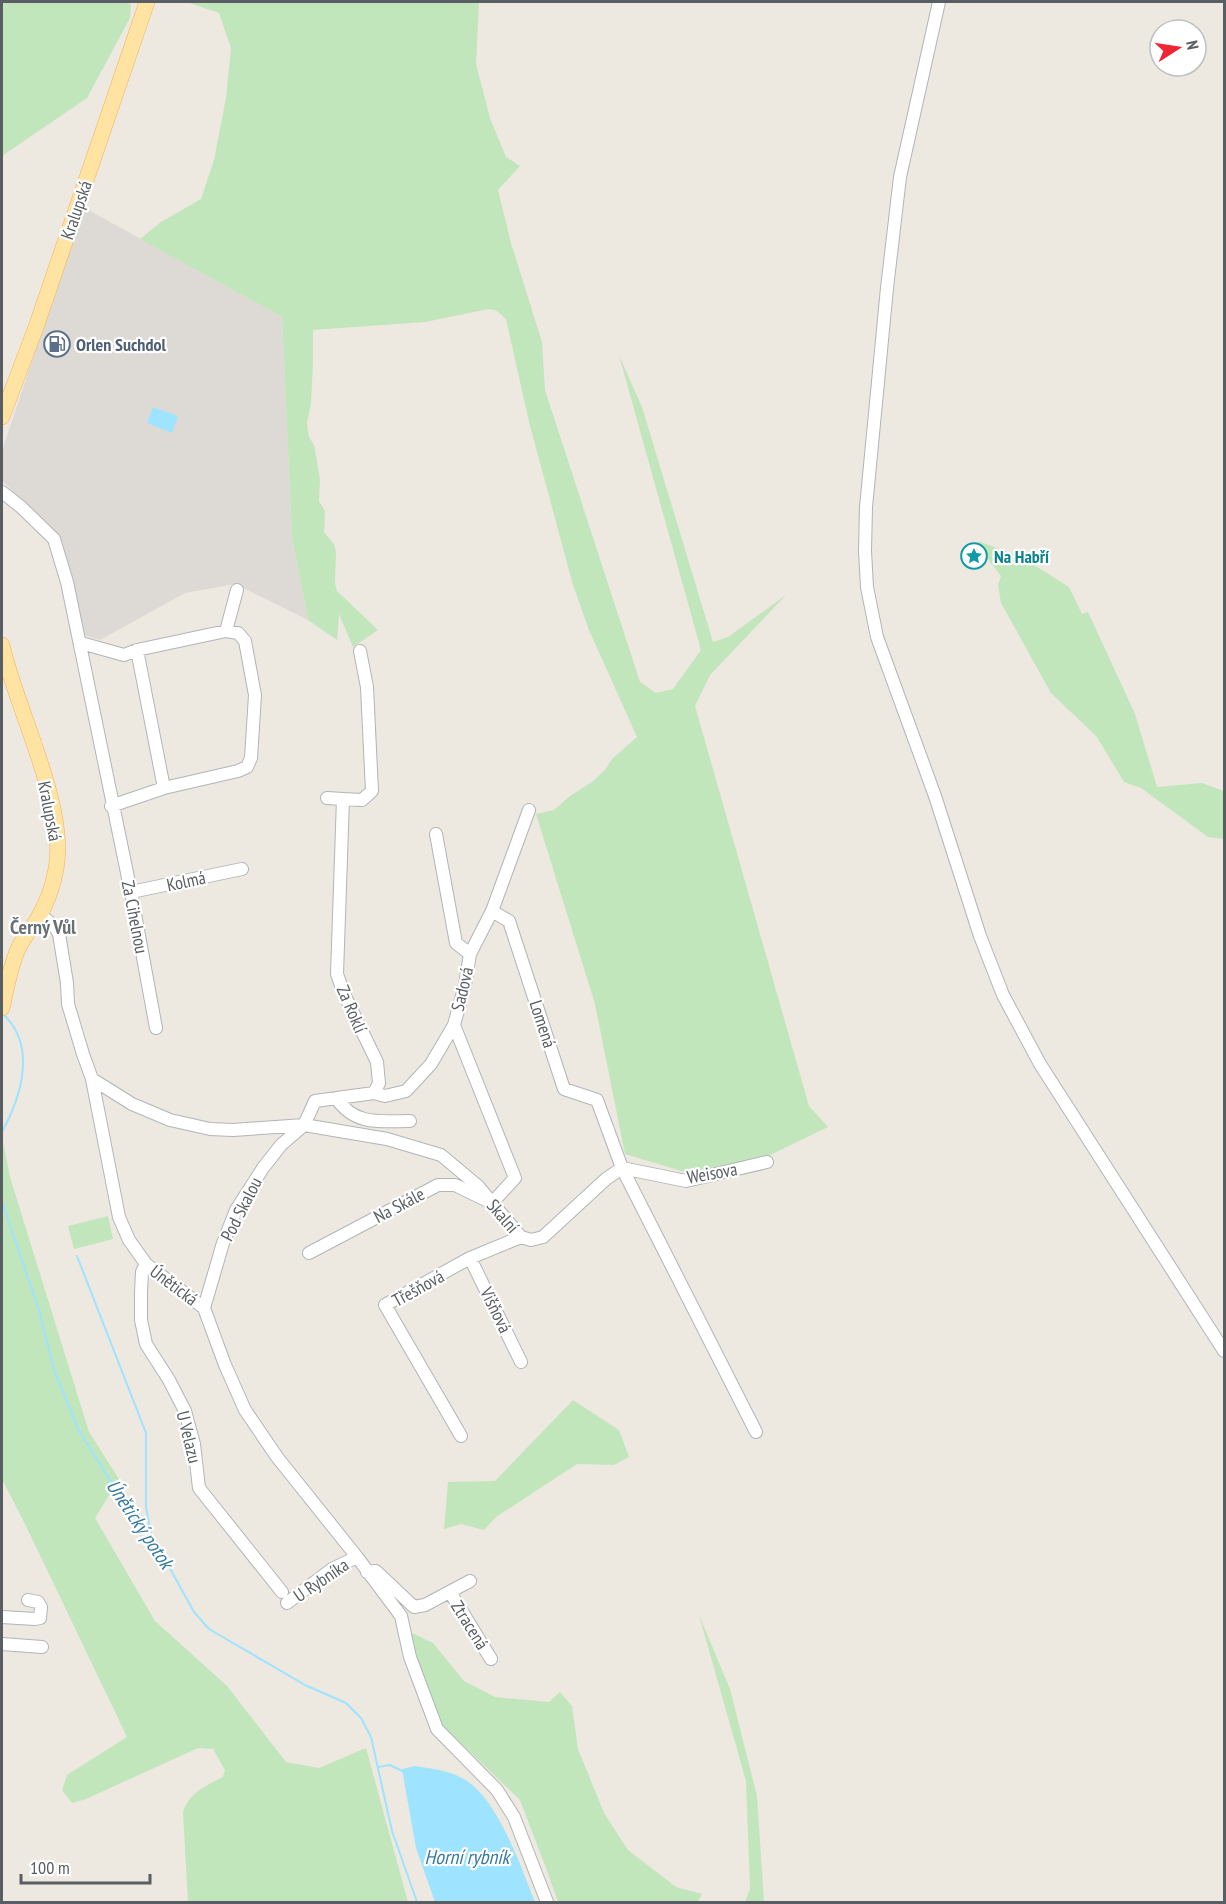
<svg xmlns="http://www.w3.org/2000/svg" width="1226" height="1904" viewBox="0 0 1226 1904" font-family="'PT Sans Narrow',sans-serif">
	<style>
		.industrial { fill: #dddad5 }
		.green { fill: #c2e6bb }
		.water { fill: #9ee3ff }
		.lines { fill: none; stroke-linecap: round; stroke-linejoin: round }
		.stream { stroke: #9ee3ff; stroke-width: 2 }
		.minor-casing { stroke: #b1b5b9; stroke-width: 14 }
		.major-casing { stroke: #f5af51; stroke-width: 16 }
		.minor { stroke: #fff; stroke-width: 12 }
		.major { stroke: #ffe3a3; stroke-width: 15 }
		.labels { text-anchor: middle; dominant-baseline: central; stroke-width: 4.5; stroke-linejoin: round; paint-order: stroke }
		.street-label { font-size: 18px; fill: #595e62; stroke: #fff }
		.service-label { font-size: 18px; font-weight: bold; fill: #4e5e75; stroke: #fff; text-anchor: start }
		.culture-label { font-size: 18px; font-weight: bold; fill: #0d838f; stroke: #fff; text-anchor: start }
		.neighbourhood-label { font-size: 20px; font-weight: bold; fill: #6a7174; stroke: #fff }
		.water-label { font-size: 20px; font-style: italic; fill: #357aa1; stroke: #fff }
	</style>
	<rect width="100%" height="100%" fill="#ede8e0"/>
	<path class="industrial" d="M83,207l199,110 10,220 16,83 -73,-36 -50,9 -85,47 -16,-5 -21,-92 -61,-63v-29z"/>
	<path class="green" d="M2,2h121l8,2 -1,14 -43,80 -85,58z
		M187,2h292l-3,62 14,54 16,39 14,9 -22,24 13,53 31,99 3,48 95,292 16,11 17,-4 28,-39 -82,-295 23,52 71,235 15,-5 58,-42 -76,80 -15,31 114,400 19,21 -62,30 -78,16 -63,-19 -30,-150 -59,-190 18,-4 16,-14 22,-14 13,-12 7,-11 25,-22 -48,-107 -16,-45 -44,-163 -23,-103 -9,-8 -8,-2 -64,13 -112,8v32l-2,41 -4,20 2,14 5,8 6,34 -1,22 6,10 -1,21 10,12 2,8 -1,31 2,8 41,39 -25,17 -14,-33 -2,26 -29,-20 -16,-83 -10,-220 -142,-78 21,-17 40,-23 13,-39 12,-62 5,-50 -12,-35z
		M978,541l45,17 46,29 13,27 6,-2 47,102 22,73 45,-4 22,8v48l-16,-2 -67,-49 -17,-6 -27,-45 -46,-44 -50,-90 -3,-18 3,-9 -11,-14z
		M2,1142h1l7,35 79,255 30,47 -24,39 60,103 72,65 59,76 33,6 47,-20 42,154h-220l-5,-89c4,-19 24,-28 40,-36l2,-7 -12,-21 -15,-1 -112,51 -14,4 -10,-13 5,-15 60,-38 -101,-211 -24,-47z
		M108,1216l5,23 -39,10 -6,-23z
		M573,1400l46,30 10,27 -15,8 -37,-1 -81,53 -12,13 -23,-6 -17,5 4,-47 47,-1z
		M699,1615l31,74 27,107 7,106h-19l5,-13 -4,-108z
		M410,1632l23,11 31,38 31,16 54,5 11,-10 12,14 6,43 26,64 24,37 48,37 26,7 -4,8h-140l-12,-34 -26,-68 -85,-82z"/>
	<path class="water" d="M153,407l25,9 -6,17 -25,-10z
		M415,1766c17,3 33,4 49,13 34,20 57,88 71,123h-100l-19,-54 -14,-79z"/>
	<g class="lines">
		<path class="stream" d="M2,1132c19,-35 35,-85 2,-117
			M2,1202l37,108 15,60 25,61 55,87 17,16 43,78 15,17 96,56 41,18 15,15 10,19 21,94 25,71
			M77,1256l69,177v74l5,27
			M378,1767l12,-2 14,7"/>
		<g class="minor-casing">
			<path id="minor" d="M939,2l-39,175 -13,111 -21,219 -1,44 2,36 10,50 58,159 45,140 23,59 37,69 184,287
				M2,492l19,15 33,32 13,43 64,310 25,136
				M226,631l11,-41
				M81,643l43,12 13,-5 89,-19 12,2 7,8 10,54 -4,63 -4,9 -9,4 -74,17 -53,18
				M137,650l27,138
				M327,798l16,1
				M436,834l20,109 14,11
				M131,892l111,-23
				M492,911l37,-101
				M40,914l15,13 4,7 8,49 1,21 15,50 9,25 27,138 10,23 17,24 58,44 21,57 20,45 32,47 80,100 44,59 9,41 27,72 60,61 17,27 33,85
				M92,1079l40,25 38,16 40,9 23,1 71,-5 83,14 54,16 37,31 43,51 10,3 12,-3 63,-58 16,-11
				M374,1093l11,3 21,-5 25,-27 23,-39 11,-40 5,-31 22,-43 17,10 55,168 33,11 25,68 134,264
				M336,1098c19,28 44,23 74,23
				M622,1168l64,13 81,-19
				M309,1253l129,-68h17l37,18 23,-25 -61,-153
				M470,1258l51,104
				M146,1264l-4,8 -1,20v28l5,24 23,36 16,31 9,33 5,44 83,104
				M204,1308l19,-65 13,-33 27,-42 18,-23 23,-20 11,-24 59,-8 5,-10 -2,-21 -33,-68 -7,-20 6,-175 19,1 10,-9 -5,-104 -7,-36
				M461,1436l-76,-131 85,-47 51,-21
				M367,1572l9,-1 38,36 11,-2 45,-24
				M450,1592l41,67
				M287,1603l45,-34 25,-12
				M2,1617l33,2 5,-1 1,-11 -3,-5 -10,-2
				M2,1644l40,3"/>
		</g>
		<g class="major-casing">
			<path id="major" d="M2,417l34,-90 111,-325
				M2,645c14,64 66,161 54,224 -3,17 -10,36 -19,51 -6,9 -13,17 -18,27 -9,18 -12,41 -17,61"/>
		</g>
		<use href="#minor" class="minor"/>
		<use href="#major" class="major"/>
	</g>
	<defs>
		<g id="fuel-ring" transform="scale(1.35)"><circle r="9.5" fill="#fff" stroke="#5c6f8a" stroke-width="1.5"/><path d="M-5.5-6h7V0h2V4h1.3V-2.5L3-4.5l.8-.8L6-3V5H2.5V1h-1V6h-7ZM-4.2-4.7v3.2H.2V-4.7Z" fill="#5c6f8a"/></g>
		<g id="sight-ring" transform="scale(1.35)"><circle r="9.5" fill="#fff" stroke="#0f9aa8" stroke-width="1.5"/><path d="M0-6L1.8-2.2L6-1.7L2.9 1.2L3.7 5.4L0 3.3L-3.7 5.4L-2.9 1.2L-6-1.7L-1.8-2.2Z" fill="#0f9aa8"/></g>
	</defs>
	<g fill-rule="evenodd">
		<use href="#fuel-ring" x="57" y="344"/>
		<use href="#sight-ring" x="974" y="556"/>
	</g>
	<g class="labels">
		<g class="street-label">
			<text transform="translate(76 210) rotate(-71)">Kralupská</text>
			<text transform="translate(50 811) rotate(79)">Kralupská</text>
			<text transform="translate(186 881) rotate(-12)">Kolmá</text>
			<text transform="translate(135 917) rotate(79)">Za Cihelnou</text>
			<text transform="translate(462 989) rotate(-77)">Sadová</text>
			<text transform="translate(352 1009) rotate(67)">Za Roklí</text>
			<text transform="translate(543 1024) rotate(72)">Lomená</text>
			<text transform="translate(712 1173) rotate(-10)">Weisova</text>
			<text transform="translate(399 1205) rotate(-28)">Na Skále</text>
			<text transform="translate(241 1209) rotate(-63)">Pod Skalou</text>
			<text transform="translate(503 1216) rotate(49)">Skalní</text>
			<text transform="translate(174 1285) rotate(37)">Únětická</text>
			<text transform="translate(418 1288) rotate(-29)">Třešňová</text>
			<text transform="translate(496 1310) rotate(64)">Višňová</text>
			<text transform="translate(189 1437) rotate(76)">U Velazu</text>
			<text transform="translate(321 1580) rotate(-34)">U Rybníka</text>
			<text transform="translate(470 1625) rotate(58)">Ztracená</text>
		</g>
		<g class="service-label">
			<text x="76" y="344">Orlen Suchdol</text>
		</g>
		<g class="culture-label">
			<text x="994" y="556">Na Habří</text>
		</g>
		<g class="neighbourhood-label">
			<text x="43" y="927">Černý Vůl</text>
		</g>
		<g class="water-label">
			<text transform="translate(140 1524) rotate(56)">Únětický potok</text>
			<text x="467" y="1857">Horní rybník</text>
		</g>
	</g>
	<rect width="1226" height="1904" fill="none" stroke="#595e62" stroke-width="6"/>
	<g transform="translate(1178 48) rotate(78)"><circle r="28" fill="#ffffff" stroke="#bdbfc0" stroke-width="1.5"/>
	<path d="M0-4.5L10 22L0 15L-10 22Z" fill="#ee2533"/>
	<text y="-9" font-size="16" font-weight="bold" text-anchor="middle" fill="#595e62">N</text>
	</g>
	<path d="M21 1874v9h129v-9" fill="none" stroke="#595e62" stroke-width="3"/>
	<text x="30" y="1874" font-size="18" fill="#595e62" stroke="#ffffff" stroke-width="4.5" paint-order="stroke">100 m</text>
</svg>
